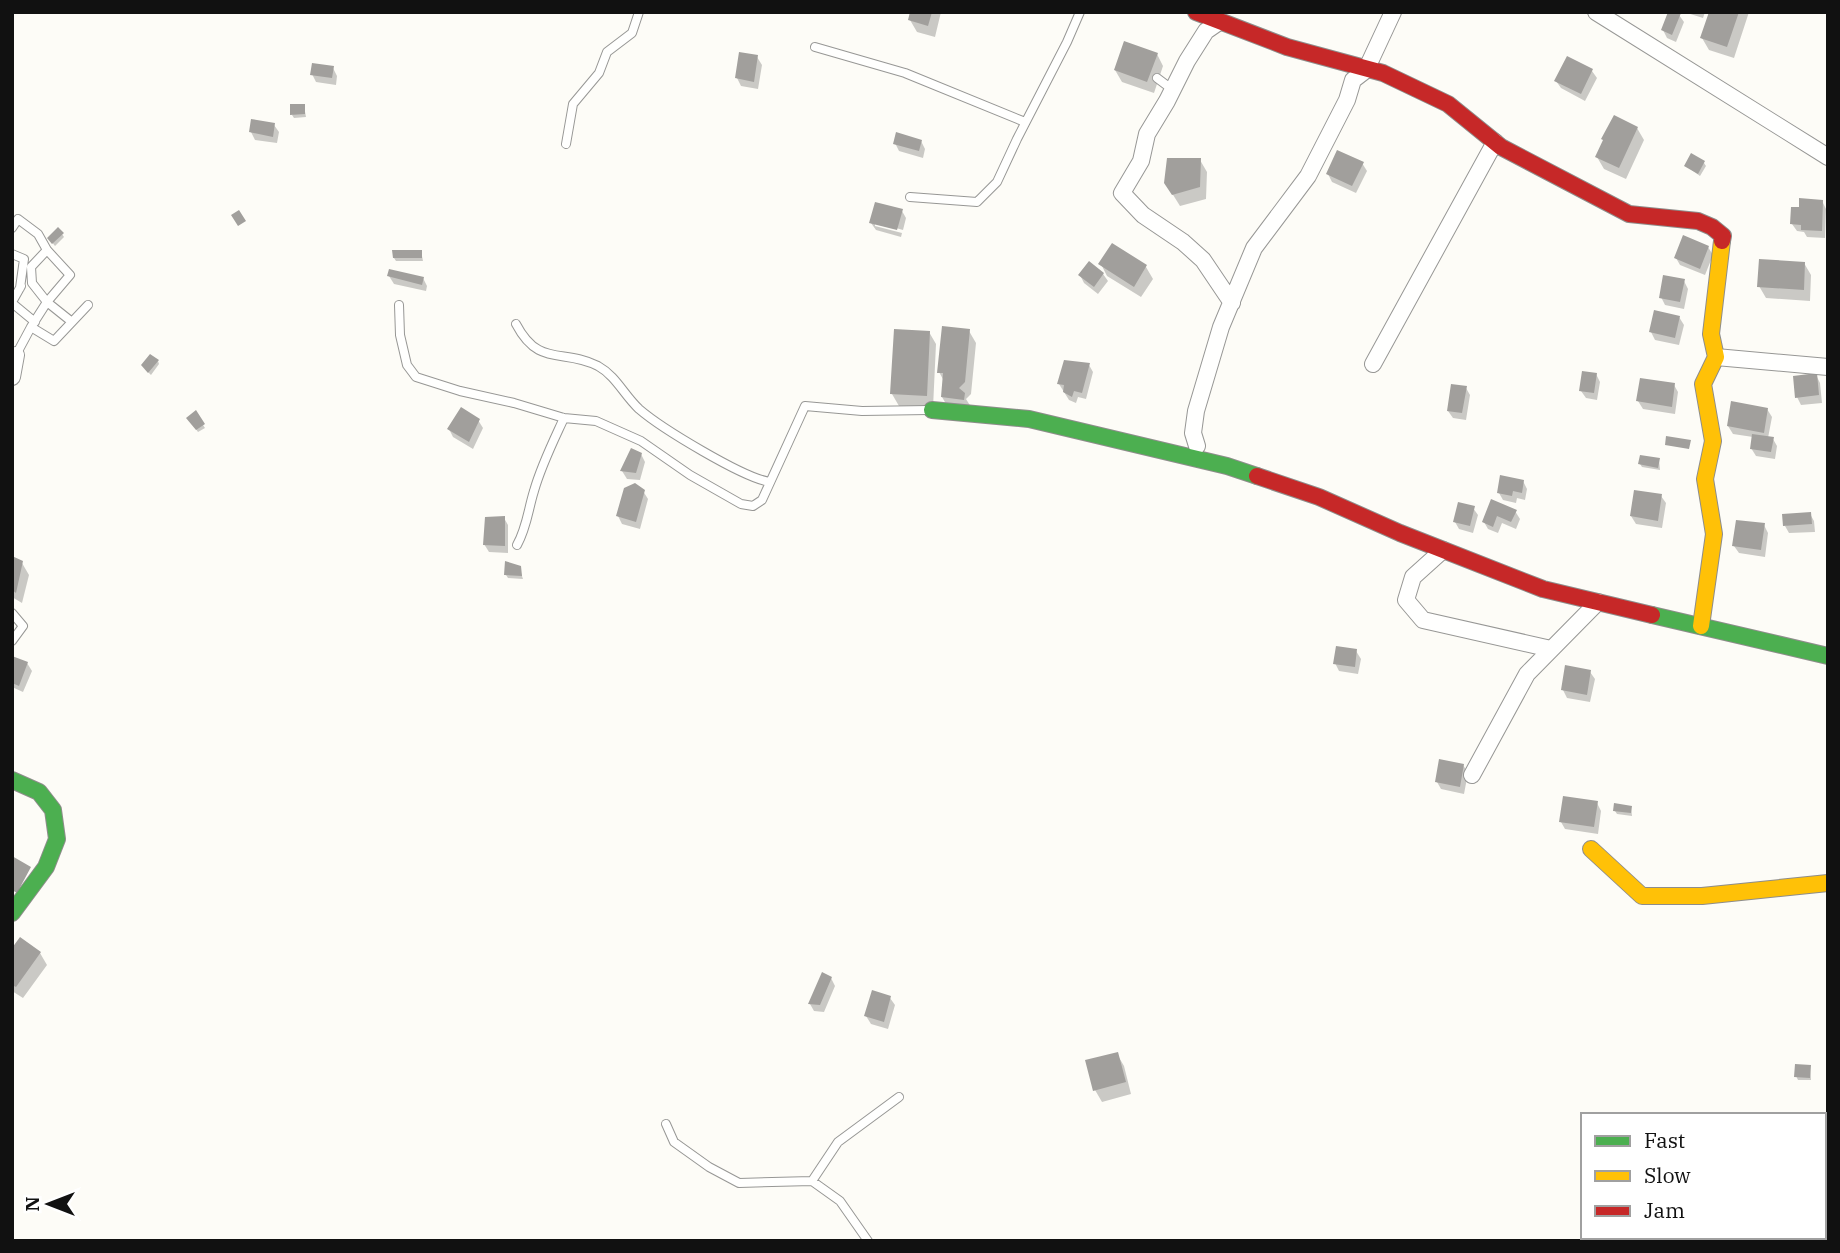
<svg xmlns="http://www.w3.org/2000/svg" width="1840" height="1253" viewBox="0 0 1840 1253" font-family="'IBM Plex Serif',serif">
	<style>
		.shadow { fill: #0003 }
		.building { fill: #a19f9c }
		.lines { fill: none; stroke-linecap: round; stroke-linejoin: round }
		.lane-casing { stroke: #979795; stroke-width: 10 }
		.street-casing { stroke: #979795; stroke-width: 18 }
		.fast-casing { stroke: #8e8d8b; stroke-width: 18 }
		.slow-casing { stroke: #8e8d8b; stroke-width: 18 }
		.jam-casing { stroke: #8e8d8b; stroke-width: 18 }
		.lane { stroke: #fffffe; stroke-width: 8 }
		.street { stroke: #fffffe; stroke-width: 16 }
		.fast { stroke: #4caf50; stroke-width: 16 }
		.slow { stroke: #ffc107; stroke-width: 16 }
		.jam { stroke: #c62828; stroke-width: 16 }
	</style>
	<rect width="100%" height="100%" fill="#fdfcf7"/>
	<path class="shadow" d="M912,12h29l-6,25 -18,-5 -7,-12z
		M1670,12l9,3 5,7 -8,20 -9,-4 -4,-8z
		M1684,12h21l-2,6z
		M1711,12h38l-15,46 -25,-8 -7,-12z
		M1157,54l6,12 -9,27 -32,-11 -7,-12z
		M757,57l5,8 -4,24 -17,-3 -4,-8z
		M333,68l4,8 -1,9 -20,-3 -4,-8z
		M1592,71l5,7 -12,23 -24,-13 -5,-7z
		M304,106l2,11 -12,1 -2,-3z
		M274,125l5,7 -2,11 -22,-3 -4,-8z
		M1637,128l7,12 -18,39 -22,-10 -7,-12z
		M921,141l4,8 -2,9 -24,-7 -4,-8z
		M1200,160l7,12 -1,27 -26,7 -15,-24z
		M1362,163l5,8 -11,22 -24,-11 -4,-8z
		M1704,163l2,3 -6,10 -14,-10z
		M1822,201l4,8 -1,29 -18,-1 -3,-5 -7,-1 -5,-7 9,-15z
		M902,211l4,7 -3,12 -28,-8v4l27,7 -1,4 -25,-7 -5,-7z
		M62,234l2,3 -9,9 -4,-5z
		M1112,245l34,22 7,12 -12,18 -34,-21 -6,-12z
		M1708,247l5,8 -8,20 -25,-10 -4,-7z
		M421,251l2,10h-27l-2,-3z
		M1804,263l7,12 -1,26 -44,-3 -7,-12z
		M1103,274l5,7 -10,13 -14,-11 -4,-8z
		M389,276l34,2 4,8 -1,5 -32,-7z
		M1684,281l4,8 -4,20 -19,-4 -4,-8z
		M1679,317l5,8 -5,20 -24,-5 -4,-8z
		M969,331l7,12 -5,51 -5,5 5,8 -22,2 -7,-12 2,-16 -5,-9z
		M929,332l7,12 -3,64 -34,-2 -7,-12z
		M158,361l1,3 -8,11 -6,-6z
		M1089,365l4,7 -7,27 -8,-2 -2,6 -7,-3 -10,-16z
		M1596,374l4,8 -3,18 -11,-2 -5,-7z
		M1816,375l4,8 2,20 -21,2 -4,-8z
		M1674,385l4,7 -3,22 -32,-5 -5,-8z
		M1466,388l4,7 -4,25 -13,-2 -5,-7z
		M1767,409l5,8 -4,21 5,1 4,7 -2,13 -19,-3 -5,-8 2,-11 -20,-3 -5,-8z
		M195,413l10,15 -7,4 -8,-11z
		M478,420l5,8 -10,21 -20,-12 -4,-8z
		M632,451l9,3 4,8 -5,18 -13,-1 -5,-8z
		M1659,460l1,10 -18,-3 -2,-3z
		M1523,481l4,8 -2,11 -8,-2 -1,5 -13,-3 -4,-7z
		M643,491l5,8 -8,30 -18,-5 -4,-8z
		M1661,496l5,7 -4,25 -26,-4 -5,-8z
		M1492,502l23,9 5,8 -4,10 -14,-6 -4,10 -10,-4 -4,-7z
		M1473,508l5,7 -5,18 -14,-4 -4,-7z
		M1810,514l4,7 1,11 -26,1 -4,-7z
		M504,518l4,7v28l-19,-1 -5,-8z
		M1764,525l4,8 -3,24 -26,-4 -5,-7z
		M12,558l10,5 7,12 -7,28 -10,-6z
		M519,567l4,12 -15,-1 -2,-3z
		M1356,651l5,8 -3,15 -19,-3 -4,-8z
		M12,658l15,5 5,8 -9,21 -11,-5z
		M1590,672l5,7 -5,23 -23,-4 -4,-8z
		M1463,765l5,8 -4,21 -23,-5 -4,-7z
		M1597,803l4,8 -3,23 -33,-5 -4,-7z
		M1631,807l1,9 -15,-2 -2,-3z
		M12,951l28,2 7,12 -24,33 -11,-7z
		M831,978l4,8 -11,26 -10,-1 -4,-7z
		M890,998l5,7 -7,24 -17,-5 -5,-8z
		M1117,1054l7,12 7,28 -29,8 -7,-12z
		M1810,1066l1,14h-13l-2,-4z"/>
	<path class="building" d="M910,12h22l-4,14 -20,-6z
		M1668,12l13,1 -9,22 -11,-5z
		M1709,12h30l-12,35 -27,-9z
		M1124,41l34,12 -11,29 -33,-12z
		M739,52l19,3 -4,27 -19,-4z
		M1567,56l26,13 -12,25 -27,-13z
		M312,63l22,3 -2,12 -22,-3z
		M290,104h15v10l-15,1z
		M1614,115l24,12 -19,41 -24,-11 8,-17 -2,-1z
		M251,119l24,4 -2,14 -24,-5z
		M896,132l26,8 -3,11 -26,-7z
		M1337,150l27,12 -12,24 -26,-12z
		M1691,153l14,8 -7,13 -14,-8z
		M1167,158h34l-1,29 -28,8 -8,-12z
		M1799,198l24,2 -1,31 -21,-1v-5l-11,-1 1,-17h8z
		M875,202l28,7 -6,21 -28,-7z
		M239,210l7,11 -8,5 -7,-11z
		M58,227l6,6 -12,11 -5,-6z
		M1683,235l26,11 -9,23 -26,-11z
		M1112,243l35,22 -13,22 -36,-23z
		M392,250h30v8h-29z
		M1759,259l46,3 -1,28 -47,-3z
		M1089,261l15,12 -10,14 -16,-12z
		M389,269l35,8 -2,8 -35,-9z
		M1663,275l22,4 -5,23 -21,-4z
		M1654,310l26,6 -5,22 -26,-6z
		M942,326l28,3 -5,53 -6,6 6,5 -1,7 -23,-3 2,-24h-6z
		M894,329l36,2 -3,65 -37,-2z
		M150,354l9,6 -11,13 -7,-8z
		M1064,360l26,3 -8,30 -8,-2 -2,6 -9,-5 1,-7 -7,-1z
		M1582,371l15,2 -3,20 -15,-2z
		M1817,373l2,22 -24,3 -2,-22z
		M1640,378l35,5 -3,24 -36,-6z
		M1451,384l16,2 -5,27 -15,-2z
		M1731,401l37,7 -4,25 -37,-7z
		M461,407l19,12 -11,23 -22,-13z
		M196,410l9,14 -9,6 -10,-12z
		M1752,434l22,3 -3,15 -21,-3z
		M1666,436l25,4 -2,9 -24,-4z
		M631,448l11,5 -6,20 -16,-2z
		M1640,455l20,3 -2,10 -20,-4z
		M1500,475l24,5 -2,13 -9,-2 -1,5 -15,-3z
		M635,483l10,7 -9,32 -20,-6 8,-28z
		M1634,490l28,4 -4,27 -28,-5z
		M1491,499l26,11 -6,12 -14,-6 -4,11 -11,-5z
		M1458,502l17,4 -5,20 -17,-4z
		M1811,512l1,12 -29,2 -1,-12z
		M505,516v30l-22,-1 2,-28z
		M1736,520l29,3 -4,27 -29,-4z
		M12,556l11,5 -7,32 -4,-3z
		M505,561l16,5 1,10 -18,-1z
		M1336,646l21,3 -2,18 -22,-3z
		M12,656l16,6 -9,24 -7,-3z
		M1565,665l26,5 -4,25 -26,-5z
		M1439,759l25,5 -4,23 -25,-5z
		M1563,796l35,5 -4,26 -35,-5z
		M1614,803l18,3 -1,7 -18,-2z
		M12,856l19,11 -14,26 -5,-3z
		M20,937l21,15 -25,35 -4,-2v-37z
		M822,972l10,5 -12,28 -12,-1z
		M872,990l19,6 -7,26 -20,-6z
		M1118,1052l8,30 -33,9 -8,-31z
		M1795,1064l16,1 -1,13 -16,-1z"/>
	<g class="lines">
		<g class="lane-casing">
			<path id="lane" d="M815,47l90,26 120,49
				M1157,78l16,12
				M566,144l7,-40 26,-31 8,-21 25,-19 7,-21
				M910,197l67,5 20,-20 20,-43 50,-97 13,-30
				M12,228l6,-9 20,15 9,16
				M47,250l23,25 -23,27 -15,-19 -1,-16z
				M12,254l12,5 -4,29
				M12,302l9,-16
				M12,303l23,19
				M399,305l1,30 7,30 9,12 44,14 54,12 50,15 32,3 45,20 49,34 51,29 12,2 9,-6 43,-94 57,5 67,-1
				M72,322l-25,-20 -16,25 23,14 34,-36
				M516,324c23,44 47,24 82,42 18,10 26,29 41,43 22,19 104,69 131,73
				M16,355l15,-28
				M517,545c10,-18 11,-35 17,-54 7,-25 19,-49 30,-73
				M12,613l11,13 -11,15
				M666,1124l8,18 35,25 30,16 73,-2
				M868,1241l-28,-40 -28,-20 26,-39 61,-45"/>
		</g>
		<g class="street-casing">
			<path id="street" d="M1596,12l232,145
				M1219,22l-13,9 -19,30 -20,40 -20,33 -6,27 -19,32 21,22 40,27 20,18 29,43
				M1716,357l112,10
				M1373,364l122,-222
				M12,377l4,-22
				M1197,446l-4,-13 3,-22 25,-84 33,-79 54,-72 39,-76 6,-20 13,-10 27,-58
				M1443,550l-30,27 -7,23 17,20 128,29
				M1472,775l55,-101 71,-72
				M1824,1178h4"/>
		</g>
		<g class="fast-casing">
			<path id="fast" d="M932,410l97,9 198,47 30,10
				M1652,615l176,41
				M12,780l27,12 14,18 4,29 -11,28 -34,46"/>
		</g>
		<g class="slow-casing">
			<path id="slow" d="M1701,626l13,-92 -9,-55 8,-38 -10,-57 13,-27 -5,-23 11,-93
				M1591,849l51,47h60l126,-13"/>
		</g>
		<g class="jam-casing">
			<path id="jam" d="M1196,12l91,35 96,26 65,31 53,43 128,67 69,7 14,6 11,9 -1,5
				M1257,476l62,21 81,36 143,56 109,26"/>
		</g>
		<use href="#lane" class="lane"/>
		<use href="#street" class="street"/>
		<use href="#fast" class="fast"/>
		<use href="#slow" class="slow"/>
		<use href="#jam" class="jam"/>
	</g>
	<rect width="1840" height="1253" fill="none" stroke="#111111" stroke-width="28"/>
	<rect x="1581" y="1113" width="245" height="126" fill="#ffffff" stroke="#a0a0a0" stroke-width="2"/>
	<rect x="1595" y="1136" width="35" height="10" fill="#4caf50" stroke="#a0a0a0" stroke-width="2"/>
	<text x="1644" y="1148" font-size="21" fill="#111111">Fast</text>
	<rect x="1595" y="1171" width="35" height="10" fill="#ffc107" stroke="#a0a0a0" stroke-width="2"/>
	<text x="1644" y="1183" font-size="21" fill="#111111">Slow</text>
	<rect x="1595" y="1206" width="35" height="10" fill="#c62828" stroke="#a0a0a0" stroke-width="2"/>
	<text x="1644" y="1218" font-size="21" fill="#111111">Jam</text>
	<g transform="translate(49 1204) rotate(270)" stroke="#ffffff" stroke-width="5" paint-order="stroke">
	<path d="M0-5L12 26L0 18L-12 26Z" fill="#111111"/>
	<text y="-10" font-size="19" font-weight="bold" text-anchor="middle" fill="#111111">N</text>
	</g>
</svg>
